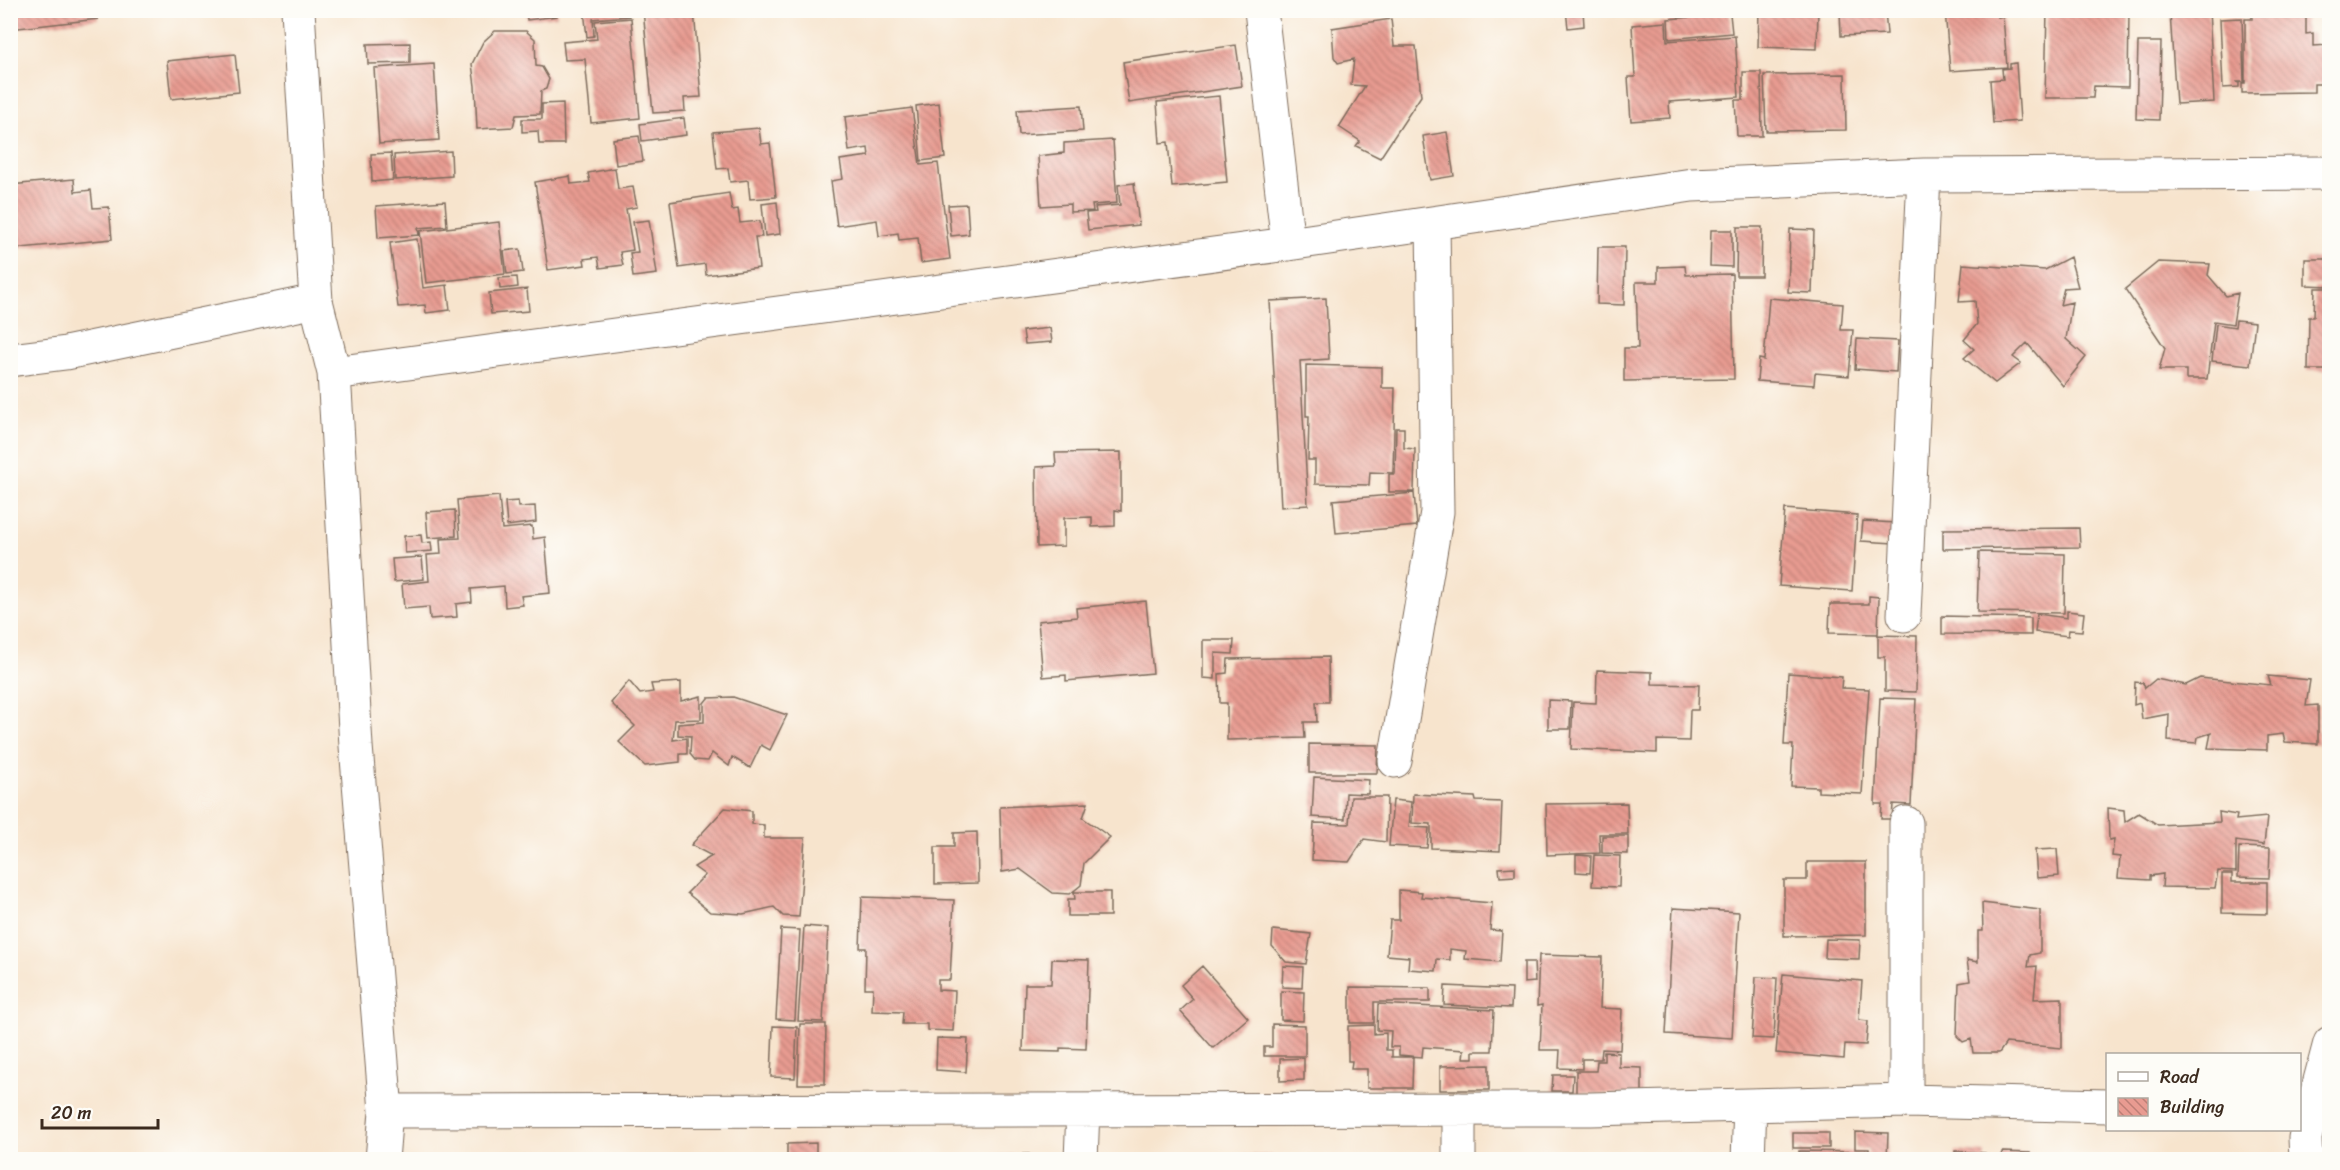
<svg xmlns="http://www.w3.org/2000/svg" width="2340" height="1170" viewBox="0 0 2340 1170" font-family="Sriracha,sans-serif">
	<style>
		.building { fill: url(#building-back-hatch) }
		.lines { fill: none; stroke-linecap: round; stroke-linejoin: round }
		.minor-casing { stroke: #7d6b5b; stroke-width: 35 }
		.minor { stroke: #fff; stroke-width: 33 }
	</style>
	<defs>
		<pattern id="building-back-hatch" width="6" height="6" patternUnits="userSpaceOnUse" patternTransform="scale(1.5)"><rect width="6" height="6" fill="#e89b91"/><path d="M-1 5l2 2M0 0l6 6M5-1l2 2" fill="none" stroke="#bd7f76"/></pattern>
	</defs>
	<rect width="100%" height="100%" fill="#fdfcf7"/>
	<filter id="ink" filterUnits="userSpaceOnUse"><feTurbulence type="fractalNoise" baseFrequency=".0167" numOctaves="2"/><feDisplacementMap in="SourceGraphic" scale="12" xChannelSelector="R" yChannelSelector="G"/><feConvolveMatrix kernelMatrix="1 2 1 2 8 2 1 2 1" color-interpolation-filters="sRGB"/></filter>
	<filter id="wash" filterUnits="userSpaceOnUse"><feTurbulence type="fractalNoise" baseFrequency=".008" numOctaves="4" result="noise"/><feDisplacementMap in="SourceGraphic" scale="24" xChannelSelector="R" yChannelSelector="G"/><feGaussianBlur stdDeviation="1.35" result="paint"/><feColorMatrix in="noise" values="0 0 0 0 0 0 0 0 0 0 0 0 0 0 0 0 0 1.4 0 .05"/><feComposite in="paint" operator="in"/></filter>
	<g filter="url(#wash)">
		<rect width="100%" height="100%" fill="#f7e4cd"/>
		<g id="blocks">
			<path class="building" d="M10,10h88v9l-88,10z
				M526,10h30l1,6 -30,4z
				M584,10h44l1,6 -36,3 1,17 -7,1z
				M643,10h51l7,87 -17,1 1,13 -32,2z
				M1566,10h17l1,16 -16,2z
				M1759,10h59l-1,39 -59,-2z
				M1840,10h45l2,24 -46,2z
				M1945,10h52l1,7 5,-1 4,51 -57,4z
				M2047,10h82l-1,77 -34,-1 -1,12h-48z
				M2209,10l5,92 -38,2 -6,-91z
				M2252,10h54v24l7,-1v13l17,-1v39h-16v8l-72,1v-10h3v-64h7z
				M1730,14l2,19 -63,6 -1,-20z
				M631,18l9,100 -49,5 -6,-64 -20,1 -2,-18 34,-3 -2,-18z
				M2242,18l2,64h-8l3,1v4l-16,1 -3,-69z
				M1391,19l3,27h22l5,50 -41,62 -24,-12 4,-5 -21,-14 26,-41 -14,-1 3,-26 -16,4 -4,-6 -2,-29z
				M1666,22l1,19 68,-5 4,61 -70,5 1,16 -39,3 -3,-44h7l-3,-52z
				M495,31h31l9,8 1,27 6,1 7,12 -3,10 -5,2 -1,23 -24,1 -3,12 -36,2 -2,-43 -3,-22 11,-22z
				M2138,42h23l-2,78 -23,-1z
				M410,43v20l-42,1 -1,-20z
				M1236,45l6,41 -113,17 -6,-41z
				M235,54l4,38 -68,7 -4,-38z
				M2016,63l4,58 -27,2 -3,-43 13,-1 -1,-10 8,-1v-4z
				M434,64l5,76 -60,4 -5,-76z
				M1743,72h18l1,64h-25l-2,-36h8z
				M1845,74l1,56 -80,1 -2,-56z
				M1219,96l8,86 -55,5 -4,-45 -8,1 -3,-41z
				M563,103l1,41h-25l-1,-13 -16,1v-13h20v-15z
				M939,103l6,55 -24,3 -5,-55z
				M1081,106l2,25 -64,4 -2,-25z
				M912,108l8,57 18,-2 12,96 -29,4 -3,-25 -19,2 -1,-7 -19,3 -2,-16 -40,6 -6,-45 12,-2 -3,-19 29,-4 -1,-8 -19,3 -4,-34z
				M684,118l2,17 -44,6 -2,-17z
				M759,128l2,16 9,-1 6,54 -26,2 -2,-19 -18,2 -2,-14 -11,1 -4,-37z
				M1447,132l7,44 -24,4 -7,-44z
				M639,136l4,25 -27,4 -3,-26z
				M1113,140l4,63 -25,2 1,6 -23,1v-8l-29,2 -3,-50 26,-3v-10z
				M451,151l1,25 -57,4 -1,-25z
				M391,153l2,27 -21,2 -1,-28z
				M615,168l3,21 15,-2 4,20 -11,2 7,41 -13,2 3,13 -23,3 -2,-11 -14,2 1,6 -37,5 -13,-88 35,-6 1,8 19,-2 -2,-9z
				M74,179l1,13 16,-2 2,18 16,-1 3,32 -101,10 -1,-64z
				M1134,183l5,42 -51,5 -2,-17 10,-1 -1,-5 25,-2 -2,-20z
				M729,193l3,17 6,-1 2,14 20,-2 2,16h-7l4,31 -53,7 -1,-11 -26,4 -9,-66z
				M445,201l2,25 -29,2 1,7 -41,3 -2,-32z
				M777,202l3,32 -15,2 -3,-32z
				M967,204l2,30 -18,2 -3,-31z
				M649,220l8,54 -24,3 -3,-24 8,-1 -5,-30z
				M499,222l6,52 -79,9 -6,-52z
				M1737,227h25l-1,49h-25z
				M1790,229l24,1 -2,63 -24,-1z
				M1711,230h21v37l-22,-1z
				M417,239l6,49 24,-3 3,25 -24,3 -1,-8 -27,2 -8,-64z
				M1598,247h27l-1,58 -27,-1z
				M520,249l3,23 -16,2 -3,-23z
				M2070,257l8,30 -14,1 -4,17 12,-3 -6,37 20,18 -23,29 -36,-43 -14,14 8,6 -26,20 -31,-25 10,-9 -10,-9 13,-16 -2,-23 -16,1 4,-38 82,6z
				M2305,259h25v27l-25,-1z
				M2158,262l52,2 -2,11 18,21 12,-3 -5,31 -19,-3 -7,58h-21v-9h-27l6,-22 -40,-59z
				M1685,266l1,9 46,-1 2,105 -110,2v-33h14l-2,-66h22v-15z
				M517,277l1,10 -18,2 -1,-11z
				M2315,288h15v82h-22l1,-53h5z
				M527,289l2,22 -38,3 -2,-21z
				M1326,298l3,61 -29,2 8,144 -27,2 -11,-206z
				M1769,298l74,6 -2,26h12l-4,46 -34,-3 -1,12 -57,-4 2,-22 5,1z
				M2236,320l19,2 -5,43 -38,-4 4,-37 19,3z
				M1050,328l2,14 -27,2 -2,-13z
				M1857,339l41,2 -2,31 -41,-3z
				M1306,365l76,2v21h13l-2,85 -23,-1 -1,13 -54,-1v-24h-7l1,-44h-3z
				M1396,428h8v20l11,1 -1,43h-25v-18h6z
				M1121,452v59l-6,-1v16l-23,1v-10l-28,1v28l-27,1 -1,-80 20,-1 -1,-13z
				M1414,493l3,33 -81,7 -3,-33z
				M499,496l3,33 30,-3 1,13 12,-2 5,56 -29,3 2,9 -18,2 -1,-21 -33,3 1,13 -16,2 1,13 -27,2 -1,-12 -25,2 -2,-25 27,-3 -2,-26 14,-1 -1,-15 20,-1 -3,-38z
				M518,501l1,6 16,-1 1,16 -29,4 -2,-24z
				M1785,509l72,6 -5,76 -73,-5z
				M455,510l1,26 -28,2 -2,-26z
				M1863,521l32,2 -1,20 -33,-2z
				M2079,528l1,19 -137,2v-20z
				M421,535l1,8 9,-1 1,9 -27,2 -1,-17z
				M1979,552l86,2 -1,59 -87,-1z
				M422,557l2,22 -30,3 -2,-23z
				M1869,596l10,1 -1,37 -49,-1 1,-29h39z
				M1146,601l7,72 -87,8v-6l-23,2 -5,-56 39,-4 -1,-9z
				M2067,611l17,2 -2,18 -13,-1 -1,6 -33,-4 2,-18 30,4z
				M1942,616l89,2v17l-89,-1z
				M1878,635l39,1 -1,56 -31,-1v-34h-7z
				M1203,640h31l-1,14 -18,-1v26l-12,-1z
				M1328,657l1,45h-13l1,20h-13l1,16 -78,2v-37h-7l-1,-29 8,-1 1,-14z
				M1597,670l55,2v12l47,1 -1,25h-8l-1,31 -32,-1v13l-86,-4 2,-47 23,1z
				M1788,673l54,4 -1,11 28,1 -7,105 -44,-2v-5l-27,-1 2,-41h-9z
				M2268,676l42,4 -4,26 12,-1v39l-33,-2 -2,-8 -16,2v14l-59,-2 3,-15 -13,4 -1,6 -29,-2 1,-27 -27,5 -2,-16 -6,2 1,-23 8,1 2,5 11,-9 30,6 14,-7 71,7z
				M629,681l11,13 13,-2 -2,-8 30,-2v19l20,-5v23l-26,1 -2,20 14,-2v16h-7v8l-35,4 -26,-24 16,-16 -24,-23z
				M733,697l54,18 -17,35 -9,-5 -11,23 -18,-11 -3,9 -17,-13 -4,8 -13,-1 -5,-6 1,-18 -13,-1v-11l26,-2v-19l4,-5z
				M1880,698l36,1 -5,106 -18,-1 -1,15h-11l1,-15h-7z
				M1548,700l23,1 -1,28h-22z
				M1309,744l69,1 -1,28h-68z
				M1314,777l55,3 -1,14 -22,-1 -1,26 -33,-2z
				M1413,794l62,3 1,4 26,1 -2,49 -69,-3v-24l-19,-1z
				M1351,797h36l-1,45 -22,-3 -15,23 -37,-2 2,-37 35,1z
				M1393,800l18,2 -2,25 20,1 -2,20 -38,-2z
				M1088,803l-5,15 27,19 -26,26 -3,22 -11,9 -17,-1 -33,-24 -18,3 -2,-65z
				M1627,803l1,31h-29l1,19 -53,2 -1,-51z
				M725,808l27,3v13l12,1v13h41l-6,79 -16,-1 -9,-9 -31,7 -33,-2 -23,-19 18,-18 -11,-8 18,-11 -21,-11z
				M2108,808l16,2 1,12 14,-9 19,12 62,-3 -1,-10 18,3 -1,5 31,-3 -3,28 -28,-4v31l-18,-1 -3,17 -53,-1 1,-13 -13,2v4l-32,-2 2,-21 -8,-1 2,-17 -5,1z
				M977,832l1,51 -43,1v-37h19v-14z
				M1602,836h26v18l-26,-1z
				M2239,847l31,1 -1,30 -31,-1z
				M2057,849l2,27 -22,2 -2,-28z
				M1576,855l15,1 -1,17 -14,-1z
				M1594,855l26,1 -1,31 -27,-1z
				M1807,862h59v73l-82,1v-56h23z
				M1515,867v9l-15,1 -1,-9z
				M2222,874h10v8h35v32l-45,-1z
				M1399,890l23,2 -1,5 71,6 -2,27 12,1 -2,31 -35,-3 1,-8 -16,-2v11l-13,-1 -1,12 -28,-2 1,-12 -22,-2 3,-35h9z
				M1074,892h36v24h-42v-17h7z
				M862,897l92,3 -4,80h-12v10l17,1 -2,40 -26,-1v-6h-25l1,-12 -31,-1 1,-23h-8l1,-40h-6z
				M1982,903l58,7v43l-10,2 -2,12 9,-1 -3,33 28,-1v50l-56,-5 -7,10h-26l-2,-14 -8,3 -6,-6 2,-53 11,-2 -3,-21 11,2v-31h5z
				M1673,908l66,4 -7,126 -66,-4z
				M804,926l24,2 -5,94 -25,-1z
				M781,929l19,1 -5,90 -19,-1z
				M1273,930l38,4 -5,30 -20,-2 -14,-16z
				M1826,939l34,1 -1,19 -34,-1z
				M1539,955l63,2 -2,51 22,1 -2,41 -18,-1 -1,10h-19v10l-23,-1 1,-18h-20l2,-45 -5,1z
				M1052,959l37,1 -3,89 -26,-1v4l-37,-1 2,-67h26z
				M1524,962h10l1,20 -11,1z
				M1202,966l46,52 -35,30 -33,-37 13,-12 -12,-14z
				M1283,966l20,1 -1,21 -20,-1z
				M1783,974l79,7 -3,39 9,1 -2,24 -21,-1 -1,15 -68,-6z
				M1756,977l21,1 -3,61 -22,-1z
				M1445,986l67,3 -1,19 -67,-3z
				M1350,987l80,1v14h-56v21h-24z
				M1281,991l23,1 -1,29 -22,-1z
				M1378,1004l116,6 -2,41h-19v7h-10l1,-8 -41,-3 -1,10 -23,-2v-8h-9l1,-16 -14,-1z
				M800,1024h26l-1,60h-27z
				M1272,1024l33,1v31h-41v-9h8z
				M1374,1025v9l12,-1v17h6v7h21l-1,31h-45v-19h-16l1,-8h-4v-35z
				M773,1026l24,1 -2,51 -24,-1z
				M937,1038l31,1 -2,33 -30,-2z
				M1604,1052l15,1v14l23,1v27l-66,-2v-22h20l1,-10h7z
				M1304,1058v22l-24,1v-22z
				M1489,1065v25h-49v-24z
				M1553,1075h20l-1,16h-20z
				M1855,1132l33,1 -1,27h-18v-11h-14z
				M1793,1133h36v15h-36z
				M816,1143v17h-29v-16z
				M1799,1151l68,1v8h-68z
				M1955,1151l30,2 -1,7h-29z
				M2002,1152l28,1v7h-29z
				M1029,1154l5,6h-69l-1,-4z
				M1200,1155h72v5h-72z"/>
		</g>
	</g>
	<g filter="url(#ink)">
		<use href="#blocks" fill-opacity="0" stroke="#7d6b5b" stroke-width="1.5"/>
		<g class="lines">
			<g class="minor-casing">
				<path id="minor" d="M298,10l18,291 18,72 22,373 30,365 -4,49
					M1261,10l27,234
					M10,360l56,-7 250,-52
					M334,373l954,-129 404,-59 232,-10 406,-2
					M1904,615l20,-440
					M1395,761l42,-249 -4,-289
					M1906,823v278
					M2300,1107h13l-8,31 1,22
					M2313,1107l17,-64
					M386,1111l1205,-2 315,-8 202,5
					M1081,1160l2,-50
					M1459,1160v-51
					M1748,1160l2,-55"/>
			</g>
			<use href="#minor" class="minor"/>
		</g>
	</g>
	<rect width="2340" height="1170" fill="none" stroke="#fdfcf7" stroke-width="36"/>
	<rect x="2106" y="1053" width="195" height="78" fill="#fdfcf7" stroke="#afa8a0" stroke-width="1.5"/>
	<rect x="2118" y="1072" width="30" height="9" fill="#ffffff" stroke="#afa8a0" stroke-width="1.5"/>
	<text x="2160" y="1083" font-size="18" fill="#3b2a1e">Road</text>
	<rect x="2118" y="1098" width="30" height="18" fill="url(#building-back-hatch)" stroke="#afa8a0" stroke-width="1.5"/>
	<text x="2160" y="1113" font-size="18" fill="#3b2a1e">Building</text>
	<path d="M42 1119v9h116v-9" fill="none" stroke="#3b2a1e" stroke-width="3"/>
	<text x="51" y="1119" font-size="18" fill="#3b2a1e" stroke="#fdfcf7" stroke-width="4.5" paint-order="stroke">20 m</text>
</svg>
